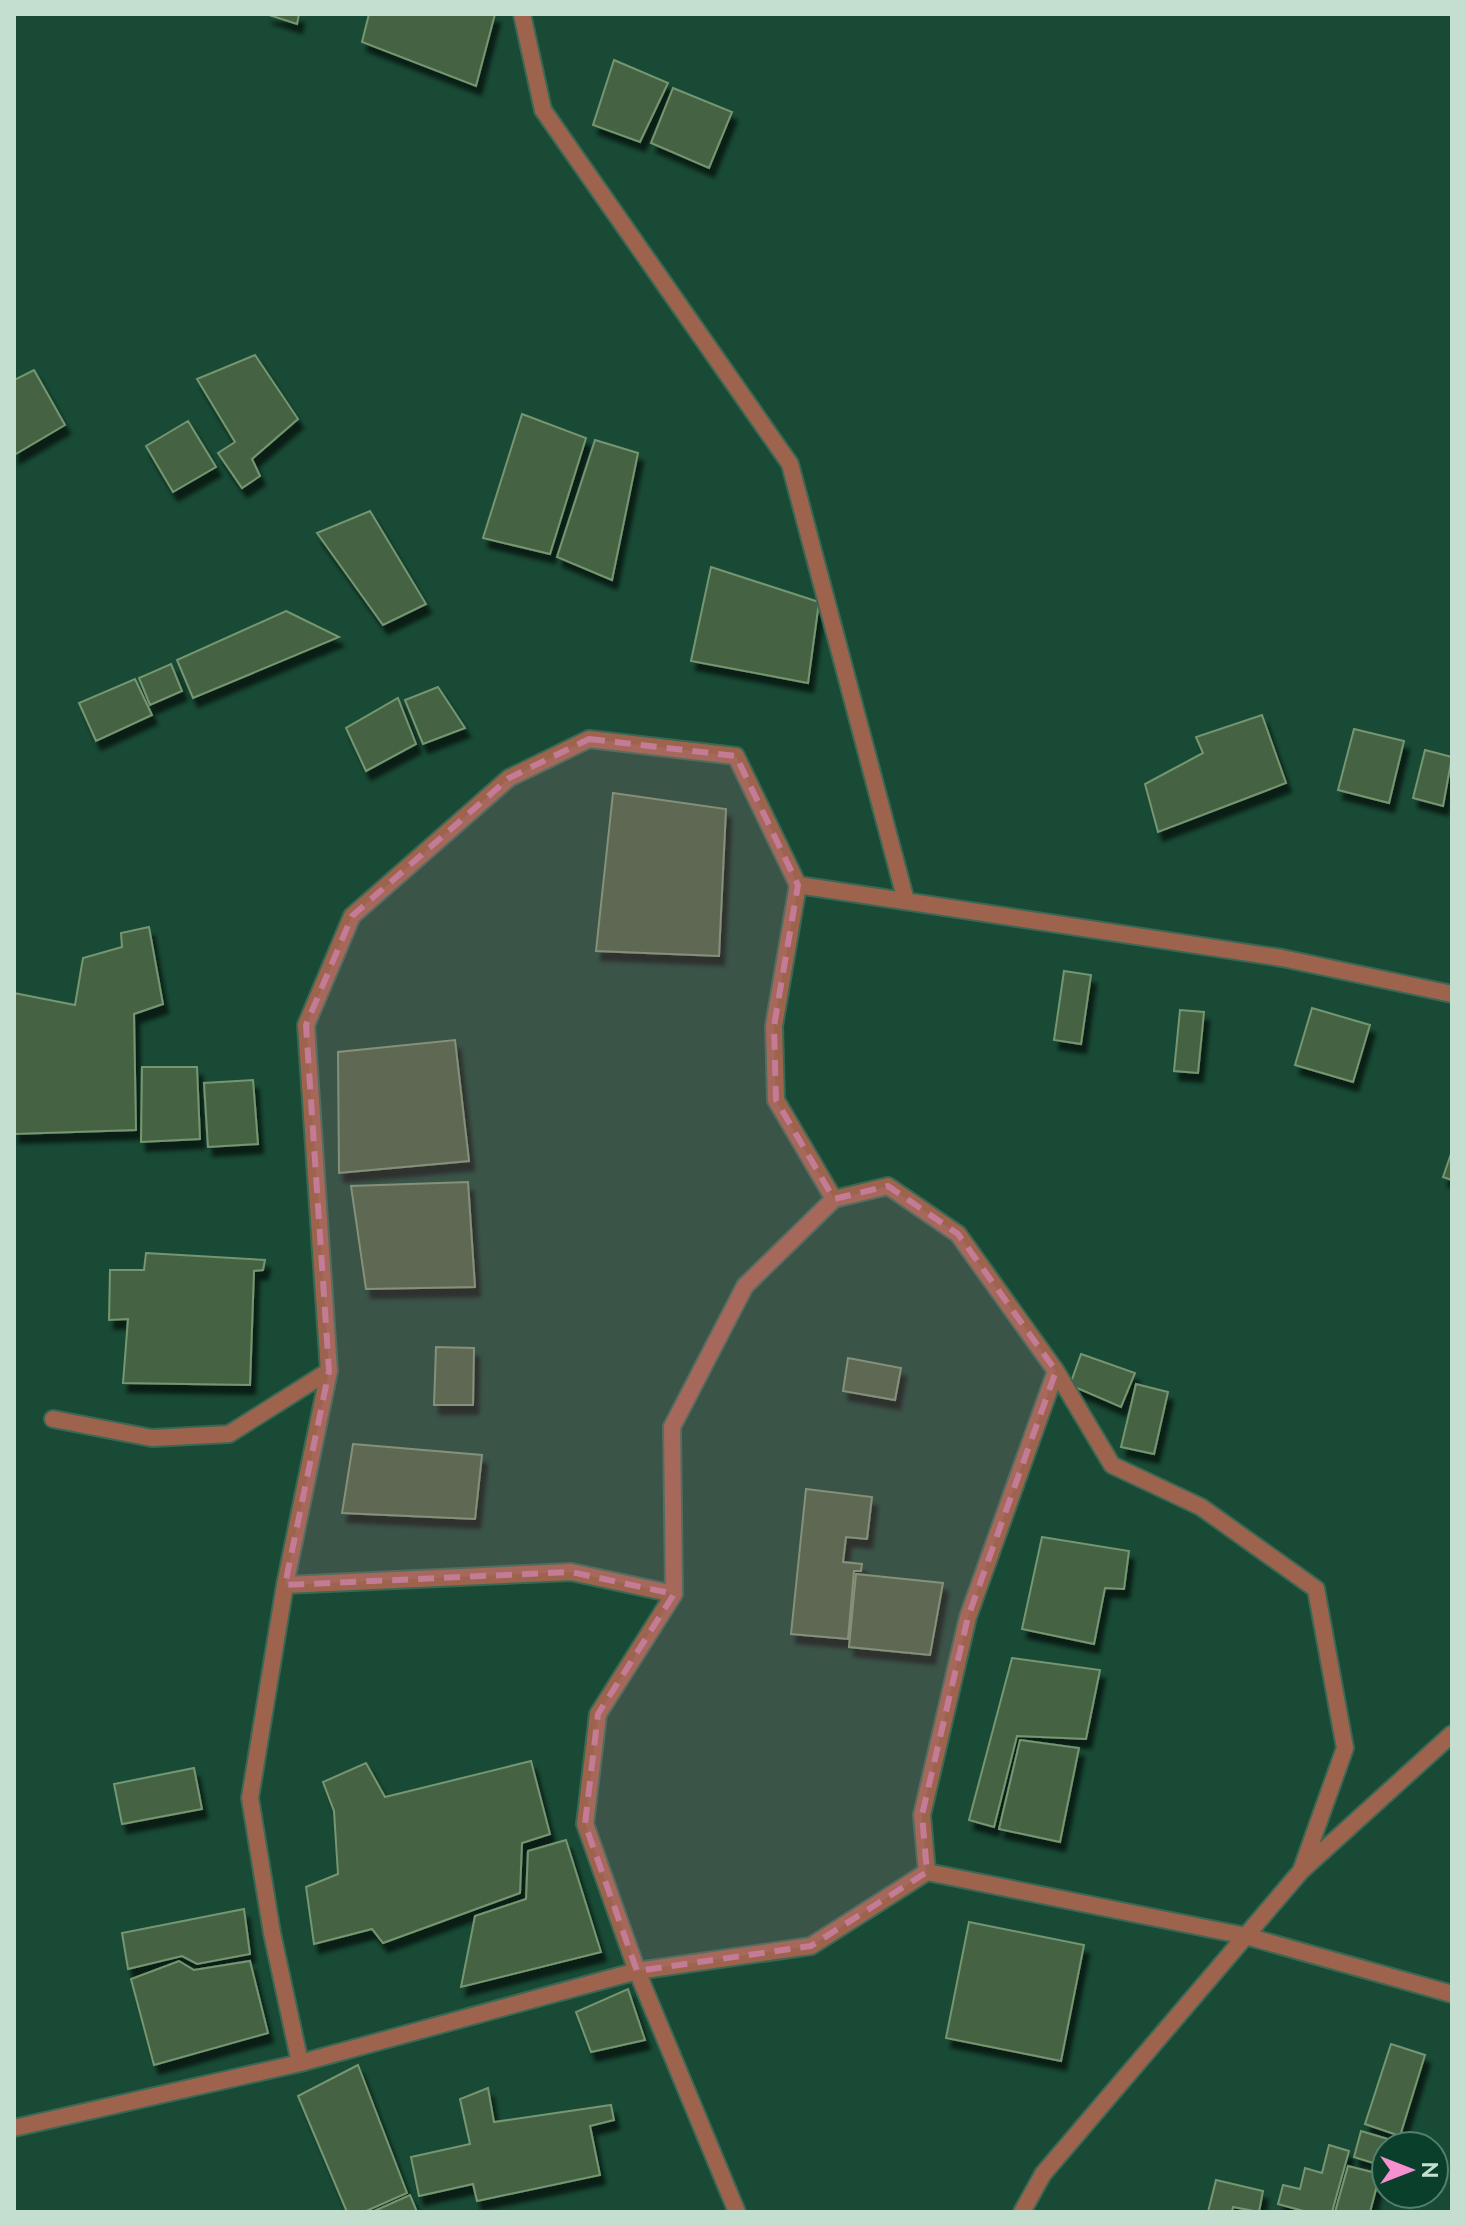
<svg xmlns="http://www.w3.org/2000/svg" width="1466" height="2226" viewBox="0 0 1466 2226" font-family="Raleway,sans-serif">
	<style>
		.building { fill: #456442; stroke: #759671; stroke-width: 2; filter: url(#shadow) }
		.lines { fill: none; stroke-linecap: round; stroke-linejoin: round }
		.minor-casing { stroke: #3a6854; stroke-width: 20 }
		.minor { stroke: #9e634c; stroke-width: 16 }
		.marked { fill: #c37b96; fill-opacity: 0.2; stroke: #c37b96; stroke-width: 6; stroke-dasharray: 16 10; stroke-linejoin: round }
	</style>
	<defs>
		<filter id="shadow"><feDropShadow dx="5" dy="9" stdDeviation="2" flood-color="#0009"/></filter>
	</defs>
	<rect width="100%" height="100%" fill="#184a35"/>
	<path class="building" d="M266,14h33l-2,10z
		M369,14h126l-19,72 -114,-44z
		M614,60l54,23 -28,59 -47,-17z
		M673,88l59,24 -23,56 -58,-25z
		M255,355l43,64 -46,40 8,17 -18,12 -24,-35 17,-11 -38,-63z
		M34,370l31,55 -51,30v-75z
		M522,414l64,24 -36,116 -67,-16z
		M188,421l28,46 -43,25 -27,-46z
		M595,440l43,13 -26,127 -55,-23z
		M370,511l56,93 -43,21 -66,-92z
		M711,567l108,35 -11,81 -117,-22z
		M286,611l53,26 -146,61 -16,-38z
		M171,664l11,27 -32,14 -11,-27z
		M135,679l17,36 -56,26 -17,-38z
		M438,687l27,41 -42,16 -18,-44z
		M398,698l18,46 -50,27 -20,-43z
		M1262,715l24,68 -128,49 -13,-48 58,-31 -7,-16z
		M1354,729l50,12 -15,62 -51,-13z
		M1425,750l27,7 -9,49 -30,-8z
		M613,793l113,16 -7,147 -123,-5z
		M149,927l14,77 -29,10 2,116 -122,4v-141l61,12 8,-47 39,-11 -1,-14z
		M1064,971l27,4 -10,69 -27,-4z
		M1312,1008l58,17 -17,57 -58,-17z
		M1180,1010l24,2 -6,61 -24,-2z
		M455,1040l14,121 -130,12 -1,-121z
		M142,1067h55l3,72 -59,3z
		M253,1080l5,64 -50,3 -4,-64z
		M1452,1151v29l-9,-3z
		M468,1182l7,105 -109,2 -15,-103z
		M146,1253l119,7 -2,10 -9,1 -4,114 -127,-2 5,-64 -19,1 1,-50h34z
		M436,1347l38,1 -1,57h-39z
		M1081,1354l54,19 -14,34 -51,-22z
		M848,1358l53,10 -6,32 -52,-9z
		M1136,1384l32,8 -14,62 -33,-7z
		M353,1444l129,11 -7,64 -133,-6z
		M806,1489l66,8 -5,42 -21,-2 -3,25 19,2 -1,7h-7l-6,68 -57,-5z
		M1042,1537l87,14 -5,38 -19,-1 -11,56 -72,-15z
		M856,1574l87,9 -13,72 -81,-8z
		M1012,1658l88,12 -14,69 -69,-3 -23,91 -25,-7z
		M1020,1740l59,8 -19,94 -61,-13z
		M531,1761l19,73 -28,9 -2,50 -137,50 -11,-14 -58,15 -8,-57 32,-13 -4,-63 -11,-29 43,-19 19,34z
		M194,1768l8,41 -80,15 -8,-40z
		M566,1840l35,112 -140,35 14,-71 51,-17 2,-48z
		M244,1909l6,45 -53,10 -15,-8 -54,13 -6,-36z
		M969,1922l115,23 -23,116 -115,-23z
		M179,1961l15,9 56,-9 18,72 -114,32 -23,-86z
		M628,1989l17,51 -54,12 -15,-40z
		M1391,2044l34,11 -25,81 -35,-12z
		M358,2065l49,128 -43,19h-17l-49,-116z
		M488,2088l6,34 117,-17 3,15 -24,6 10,49 -123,26 -4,-17 -54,12 -8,-39 59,-13 -10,-45z
		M1361,2131l50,15h-25v21l-32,-10z
		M1329,2145l20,6 -17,61h-25l-29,-8 5,-19 17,4 5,-21 17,5z
		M1348,2166l32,8 -10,38h-35z
		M1216,2180l47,11 -4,21 -26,-5 -1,5h-24z
		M410,2195l7,17h-45z"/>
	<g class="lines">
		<g class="minor-casing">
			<path id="minor" d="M522,14l21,96 247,354 116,437
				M798,885l484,73 170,36
				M53,1419l99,19 77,-4 100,-63
				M285,1585l286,-13 103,22
				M1302,1870l150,-136
				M927,1872l-5,-57 46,-198 88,-246
				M300,2063l-28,-130 -22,-135 35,-213 44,-214 -23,-346 46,-109 157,-138 80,-39 147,17 62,129 -24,141 2,74 58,99
				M14,2128l286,-65 337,-92 174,-25 116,-74 319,64 206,58
				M737,2212l-100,-241 -52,-147 13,-110 76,-120 -2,-167 73,-141 89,-87 54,-13 70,48 98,137 56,94 89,42 115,82 29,159 -44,123 -258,303 -21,38"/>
		</g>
		<use href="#minor" class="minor"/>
	</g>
	<path class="marked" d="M589,739l147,17 62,129 -24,141 2,74 58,99 54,-13 70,48 98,137 -88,246 -46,198 5,57 -116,74 -174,25 -52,-147 13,-110 76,-120 -103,-22 -286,13 44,-214 -23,-346 46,-109 157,-138z"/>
	<rect width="1466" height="2226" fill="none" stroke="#c4ded0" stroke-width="32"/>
	<g transform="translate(1410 2170) rotate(90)"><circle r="38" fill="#0a402b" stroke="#547f6d" stroke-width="2"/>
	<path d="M0-6L14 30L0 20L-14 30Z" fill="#f690d1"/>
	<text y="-12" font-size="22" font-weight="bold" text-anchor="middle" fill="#c4ded0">N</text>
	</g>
</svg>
